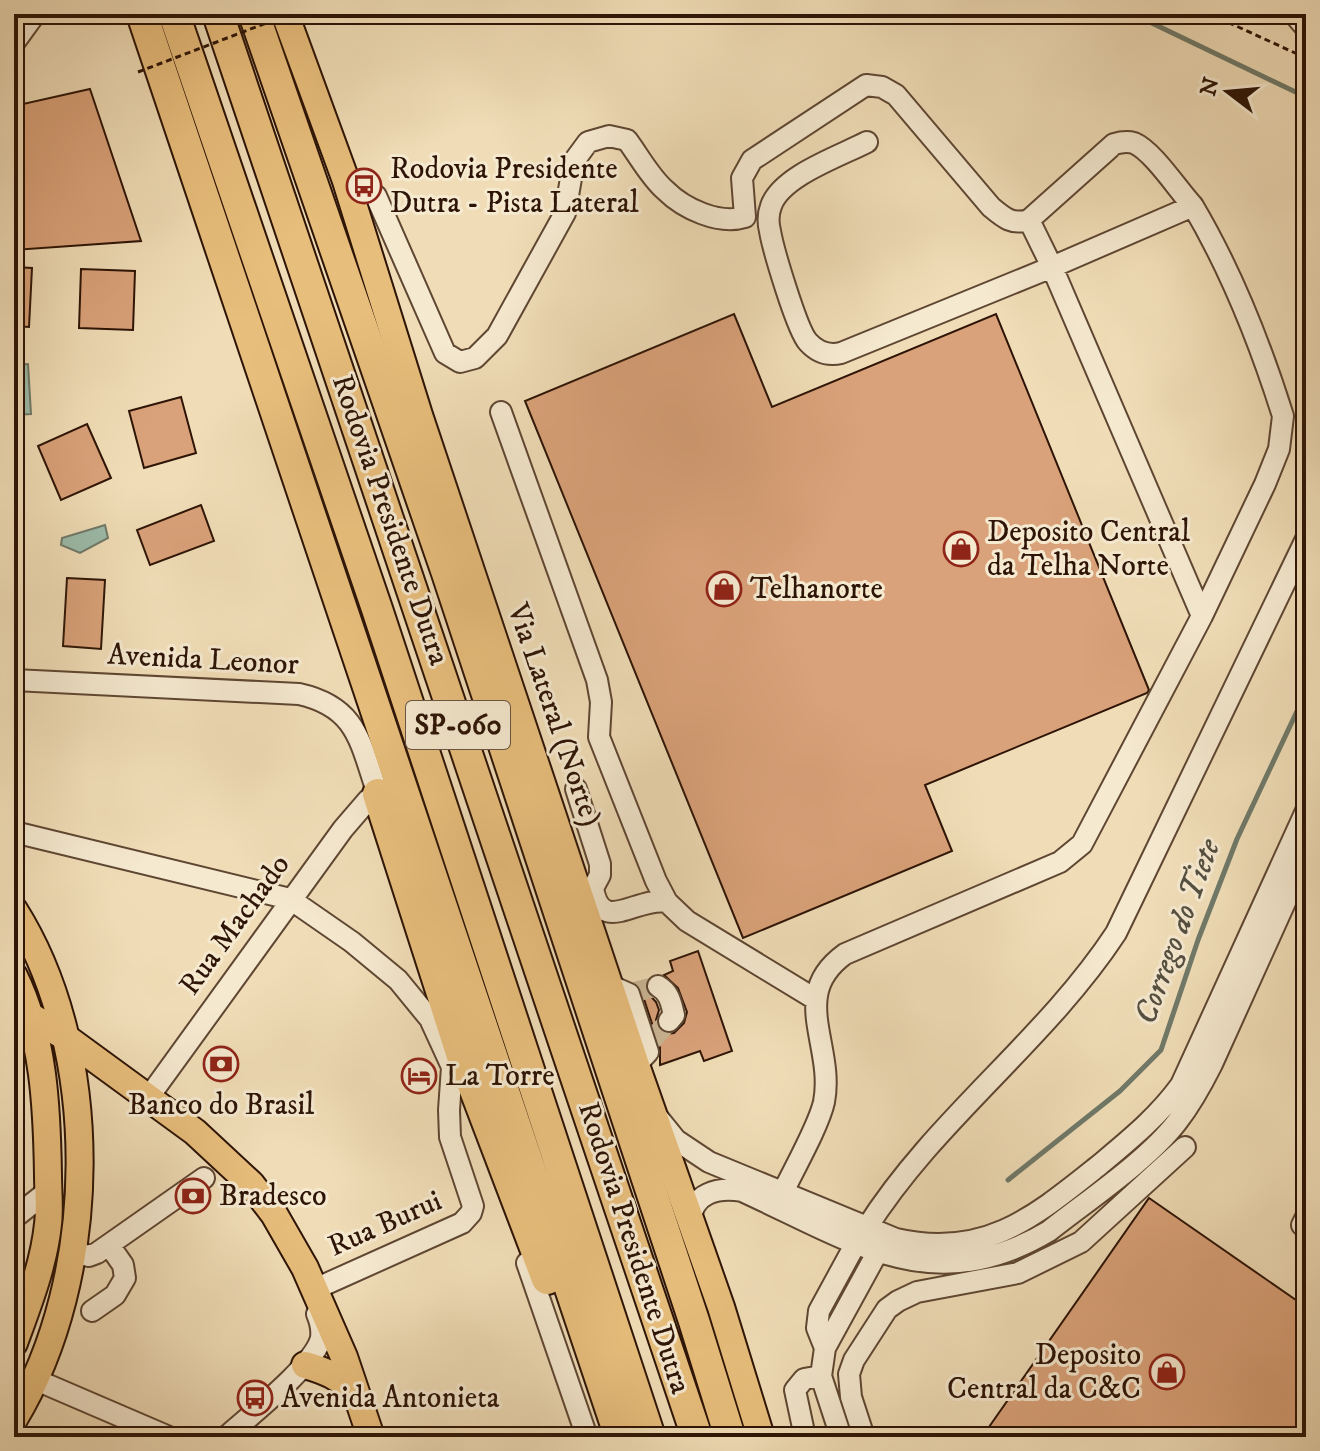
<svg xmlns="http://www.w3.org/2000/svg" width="1320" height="1451" viewBox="0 0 1320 1451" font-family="'IM FELL DW Pica',serif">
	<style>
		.water { fill: #9bbcab; stroke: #6f7969; stroke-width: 2 }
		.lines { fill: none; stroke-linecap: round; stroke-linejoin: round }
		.stream { stroke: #6f7969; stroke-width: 5 }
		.building { fill: #daa27a; stroke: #2d1406; stroke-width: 2 }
		.minor-tunnel { stroke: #c9b594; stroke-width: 20; stroke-dasharray: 20 10; stroke-linecap: butt }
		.minor-casing { stroke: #5e4632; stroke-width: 24 }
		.major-casing { stroke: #2d1406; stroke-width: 30 }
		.highway-casing { stroke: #2d1406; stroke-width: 34 }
		.path { stroke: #2d1406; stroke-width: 3; stroke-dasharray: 6 4; stroke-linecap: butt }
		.minor { stroke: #f5e9d0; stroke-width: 20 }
		.major { stroke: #e8be7c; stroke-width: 26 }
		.highway { stroke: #e8be7c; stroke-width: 30 }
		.path-bridge { stroke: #2d1406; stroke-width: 3; stroke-dasharray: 6 4; stroke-linecap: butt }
		.labels { text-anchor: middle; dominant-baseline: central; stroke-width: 6; stroke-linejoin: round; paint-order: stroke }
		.shield { fill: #f5e9d0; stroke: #695443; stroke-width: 2 }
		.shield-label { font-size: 28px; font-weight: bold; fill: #2d1406 }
		.poi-label { font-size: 30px; fill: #2d1406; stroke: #f5e9d0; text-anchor: start }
		.street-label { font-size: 30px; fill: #2d1406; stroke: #f5e9d0 }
		.water-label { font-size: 32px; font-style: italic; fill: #544f40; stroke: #f5e9d0 }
	</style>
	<rect width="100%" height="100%" fill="#f0ddb7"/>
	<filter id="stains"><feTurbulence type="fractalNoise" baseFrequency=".0025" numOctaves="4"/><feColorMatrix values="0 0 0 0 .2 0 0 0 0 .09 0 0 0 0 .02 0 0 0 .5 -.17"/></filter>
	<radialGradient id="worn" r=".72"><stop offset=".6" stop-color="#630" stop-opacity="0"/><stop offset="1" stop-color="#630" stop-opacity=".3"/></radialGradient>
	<path class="water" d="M28,364l3,50 -17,1v-50z
		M105,525l3,13 -28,15 -19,-8 1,-7z"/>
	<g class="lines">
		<path class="stream" d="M1133,14l173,83
			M1008,1180l112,-89 41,-41 37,-110 39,-101 69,-147"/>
	</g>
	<path class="building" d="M90,89l51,152 -127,9v-144z
		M14,267l18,1 -3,59 -15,-1z
		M81,269l54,2 -2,59 -54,-2z
		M734,314l38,93 224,-93 153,376 -2,3 -222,92 27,66 -209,87 -218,-537z
		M181,397l15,56 -52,15 -15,-57z
		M87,424l24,54 -50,22 -23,-54z
		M201,505l13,36 -64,24 -13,-35z
		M67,578l38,2 -4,69 -38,-3z
		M698,951l34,100 -28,10 -4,-10 -40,14v-17l-19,-58 -4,-6 9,-3v10l10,11 3,8 -3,10 4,10 6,4 8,-1 10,-10 3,-11 -9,-24 -14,-13 9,-4 -3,-10z
		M1149,1198l157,109v130h-324z"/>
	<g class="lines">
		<path class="minor-tunnel" d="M635,992l23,-6
			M651,1041l18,-20"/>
		<g class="minor-casing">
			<path id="minor" d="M1294,14l12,14
				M14,43l21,-29
				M376,196l69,157 15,9 15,-4 22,-22 68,-123 9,-52 14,-19 21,-6 18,4c12,16 23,37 38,50 19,19 54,35 80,27l-3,-39 10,-18 114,-75 16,2 14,8 95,112c13,11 21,18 38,13l85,-76c7,-2 13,-3 20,-1 19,8 44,47 59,63
				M1029,220l23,47 150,349
				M501,412l96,268 4,22 -2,35 57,144 11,21 20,19 128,78
				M14,680l285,14c59,13 61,49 79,100l-10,6 -25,29 -195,269
				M576,789l24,75v11l-7,13c8,48 44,8 74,14
				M14,832l276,67 62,43 46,38 32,39 23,50
				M611,986l18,8 19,58 -12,13
				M658,986c12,7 13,17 16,29l-5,6
				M659,1119l17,21 33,22 187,77c88,20 137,-21 201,-72 31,-26 60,-49 84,-82l125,-274
				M783,1192c11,-23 36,-67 41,-90 11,-57 -36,-107 21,-148l215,-92 22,-18 120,-228 63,-132 14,-35 4,-33c-23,-73 -51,-144 -90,-210l-141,61 -211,86c-13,3 -24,-1 -33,-11 -11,-12 -35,-93 -38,-111 -2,-8 -2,-17 1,-25 10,-30 69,-50 96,-64
				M14,1218l34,-27
				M690,1221c3,-28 27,-34 52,-30 108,49 190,110 307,40 39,-31 98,-70 128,-109 14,-18 25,-38 35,-58l94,-208
				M1302,1225l4,-8
				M866,1229c69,-110 179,-188 250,-296l190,-394
				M73,1252l16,4 8,-3 107,-75
				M527,1263l60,174
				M315,1289l147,-66 9,-10 2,-7 -23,-69 -1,-27 3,-43
				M92,1311l23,-16 10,-17 -2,-13 -14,-20
				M825,1348l-8,-20 2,-17 37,-68
				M34,1379l135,58
				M226,1437c22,-20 89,-72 95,-99 1,-8 -1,-17 -4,-24
				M805,1437l-10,-47 9,-11 17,-3
				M841,1437l-20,-61 4,-28 52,-95
				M864,1437l-13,-40 -2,-23 5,-14 33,-51 11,-8 19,-9 101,-19 63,-31 104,-95"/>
		</g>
		<g class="major-casing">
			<path id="major" d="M285,14l60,164 74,237 217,650 85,242 40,130
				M14,910c89,141 86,367 0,509
				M14,976c30,60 33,133 34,199 0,16 2,33 0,49 -4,40 -20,81 -34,119
				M14,1006l51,31 130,95 56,52 23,30 31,54 39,89 27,80
				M305,1365c21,6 36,12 50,30"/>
		</g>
		<g class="highway-casing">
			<path id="highway" d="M142,14l478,1423
				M174,14l203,595 273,828
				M218,14l479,1423
				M254,14l193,559 247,748 36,116
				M378,794l84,262 85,223"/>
		</g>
		<path class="path" d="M1210,14l96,44"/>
		<use href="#minor" class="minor"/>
		<use href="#major" class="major"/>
		<use href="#highway" class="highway"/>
		<path class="path-bridge" d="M138,72l152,-58"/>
	</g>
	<defs>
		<g id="bus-ring" transform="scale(1.8)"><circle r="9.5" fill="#f5e9d0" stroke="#8f2418" stroke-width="1.5"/><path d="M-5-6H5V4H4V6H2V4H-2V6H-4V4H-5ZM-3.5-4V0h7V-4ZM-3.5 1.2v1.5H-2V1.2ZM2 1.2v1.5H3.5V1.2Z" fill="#8f2418"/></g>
		<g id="shop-ring" transform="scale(1.8)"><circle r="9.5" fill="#f5e9d0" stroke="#8f2418" stroke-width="1.5"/><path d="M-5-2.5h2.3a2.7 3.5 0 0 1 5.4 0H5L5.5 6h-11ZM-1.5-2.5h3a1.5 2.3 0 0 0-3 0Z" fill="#8f2418"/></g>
		<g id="bank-ring" transform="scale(1.8)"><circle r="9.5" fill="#f5e9d0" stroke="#8f2418" stroke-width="1.5"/><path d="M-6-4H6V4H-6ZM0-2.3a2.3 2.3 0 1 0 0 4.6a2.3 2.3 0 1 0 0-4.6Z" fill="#8f2418"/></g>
		<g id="hotel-ring" transform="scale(1.8)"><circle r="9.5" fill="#f5e9d0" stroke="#8f2418" stroke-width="1.5"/><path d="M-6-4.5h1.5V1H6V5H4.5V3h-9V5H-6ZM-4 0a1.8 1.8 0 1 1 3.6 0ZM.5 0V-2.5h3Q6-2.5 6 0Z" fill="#8f2418"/></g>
	</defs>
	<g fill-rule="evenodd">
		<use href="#bus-ring" x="364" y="186"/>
		<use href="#shop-ring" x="961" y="549"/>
		<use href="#shop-ring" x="724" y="589"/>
		<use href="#bank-ring" x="221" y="1064"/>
		<use href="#hotel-ring" x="419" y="1076"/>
		<use href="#bank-ring" x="193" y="1196"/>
		<use href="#shop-ring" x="1167" y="1372"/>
		<use href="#bus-ring" x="255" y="1398"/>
	</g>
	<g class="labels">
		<rect class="shield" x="406" y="701" width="104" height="48" rx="6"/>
		<g class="shield-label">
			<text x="458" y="725">SP-060</text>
		</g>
		<g class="poi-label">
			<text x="390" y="169">Rodovia Presidente<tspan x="390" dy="34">Dutra - Pista Lateral</tspan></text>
			<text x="987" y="532">Deposito Central<tspan x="987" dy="34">da Telha Norte</tspan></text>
			<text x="750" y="589">Telhanorte</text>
			<text x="445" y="1076">La Torre</text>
			<text x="221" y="1105" text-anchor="middle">Banco do Brasil</text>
			<text x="219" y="1196">Bradesco</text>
			<text x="1141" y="1355" text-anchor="end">Deposito<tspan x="1141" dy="34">Central da C&amp;C</tspan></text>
			<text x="281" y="1398">Avenida Antonieta</text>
		</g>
		<g class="street-label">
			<text transform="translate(390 520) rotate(71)">Rodovia Presidente Dutra</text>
			<text transform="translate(203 660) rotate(3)">Avenida Leonor</text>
			<text transform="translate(554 715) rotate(71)">Via Lateral (Norte)</text>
			<text transform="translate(235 925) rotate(-54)">Rua Machado</text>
			<text transform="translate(385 1224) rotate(-24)">Rua Burui</text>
			<text transform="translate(634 1248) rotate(72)">Rodovia Presidente Dutra</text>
		</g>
		<g class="water-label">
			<text transform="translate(1178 932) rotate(-70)">Corrego do Tiete</text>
		</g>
	</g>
	<rect width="1320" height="1451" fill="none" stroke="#f0ddb7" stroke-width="48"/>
	<rect x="16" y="16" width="1288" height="1419" fill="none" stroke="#2d1406" stroke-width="4"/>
	<rect x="24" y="24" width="1272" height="1403" fill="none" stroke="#2d1406" stroke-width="2"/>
	<g transform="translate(1228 92) rotate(286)" stroke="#f5e9d0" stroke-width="6" paint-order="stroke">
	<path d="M0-6L14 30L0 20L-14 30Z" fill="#2d1406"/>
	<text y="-12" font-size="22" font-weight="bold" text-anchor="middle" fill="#2d1406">N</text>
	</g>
	<rect width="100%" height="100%" filter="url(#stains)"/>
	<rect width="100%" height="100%" fill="url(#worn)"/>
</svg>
